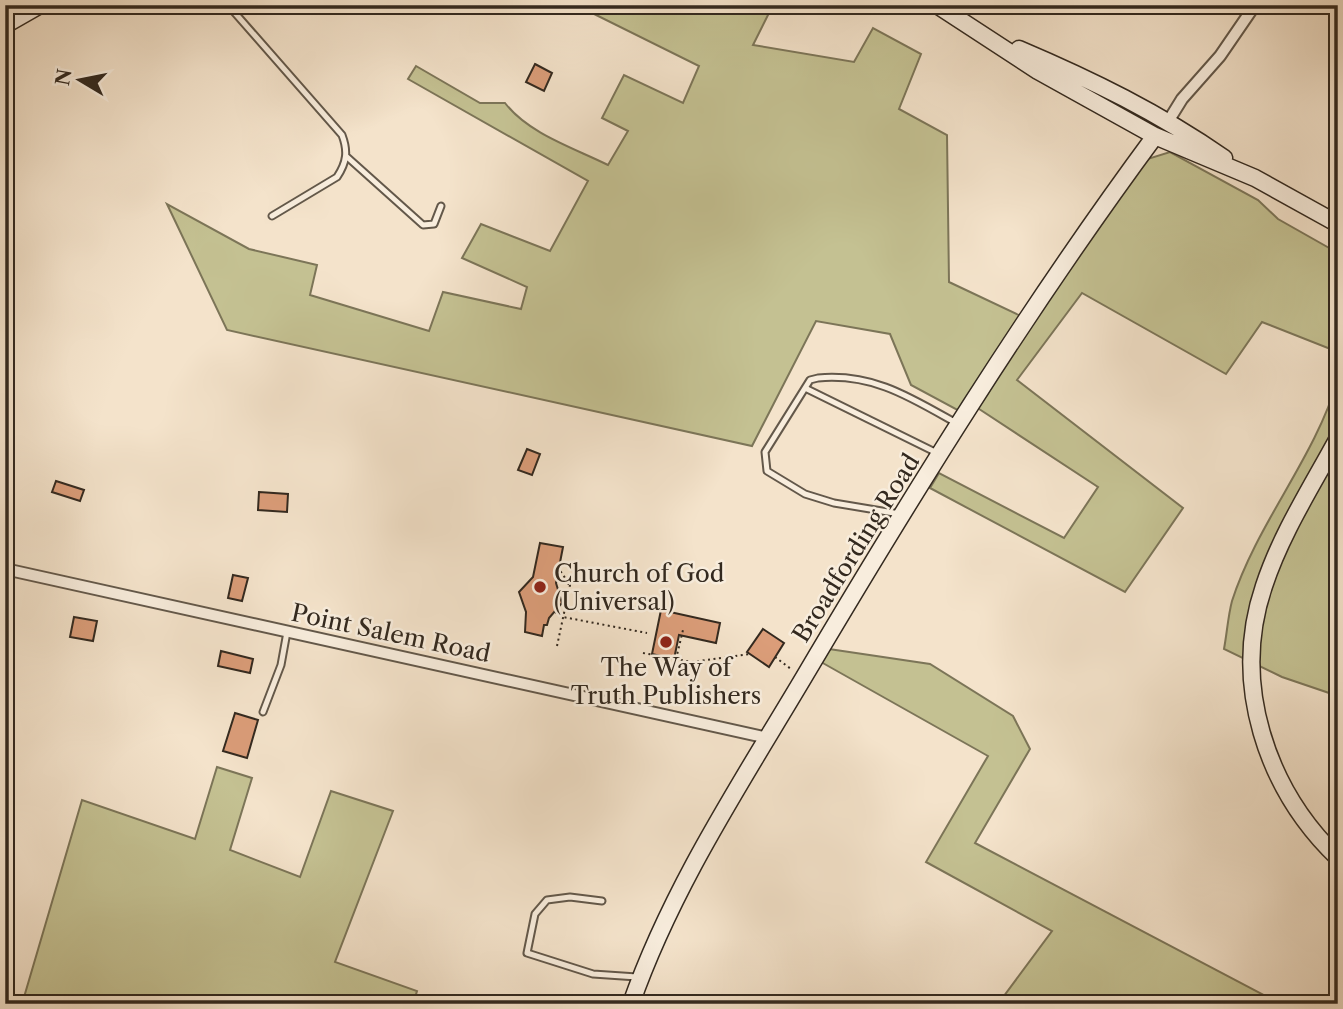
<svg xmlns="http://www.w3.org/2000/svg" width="1343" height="1009" viewBox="0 0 1343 1009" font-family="'Libre Caslon Text',serif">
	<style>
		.green { fill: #c4c192; stroke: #7c7558; stroke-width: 2 }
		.building { fill: #db9d79; stroke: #33291f; stroke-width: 2 }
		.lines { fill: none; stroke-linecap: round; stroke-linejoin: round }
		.lane-casing { stroke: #63584a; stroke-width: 9 }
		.street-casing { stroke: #63584a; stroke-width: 14 }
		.secondary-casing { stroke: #33291f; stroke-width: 19 }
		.path { stroke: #33291f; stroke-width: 2; stroke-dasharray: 2 3.5; stroke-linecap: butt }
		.lane { stroke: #f8eddd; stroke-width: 5 }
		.street { stroke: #f8eddd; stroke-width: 10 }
		.secondary { stroke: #f8eddd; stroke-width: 16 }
		.poi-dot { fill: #8f2418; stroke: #f8eddd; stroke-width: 2.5 }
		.labels { text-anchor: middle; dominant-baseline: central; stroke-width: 5; stroke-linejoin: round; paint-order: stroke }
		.street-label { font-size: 24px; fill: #33291f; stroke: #f8eddd }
		.poi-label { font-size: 24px; fill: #33291f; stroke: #f8eddd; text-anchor: start }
	</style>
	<rect width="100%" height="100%" fill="#f4e3cb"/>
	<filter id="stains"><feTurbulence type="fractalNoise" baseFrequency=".00286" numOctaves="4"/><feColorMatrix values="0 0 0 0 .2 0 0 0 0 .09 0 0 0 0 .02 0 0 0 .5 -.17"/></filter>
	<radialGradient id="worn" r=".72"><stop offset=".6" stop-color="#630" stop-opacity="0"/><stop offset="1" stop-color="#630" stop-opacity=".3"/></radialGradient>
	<path class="green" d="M591,5h182l-20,40 101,17 19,-34 48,26 -22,55 48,26 2,147 76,36 103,-153 42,-13 88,48 20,19 60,34v99l-76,-30 -36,52 -144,-81 -65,87 166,128 -58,84 -195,-104 9,-15 125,65 34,-51 -128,-84 -7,10 -52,-28 -21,-51 -74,-13 -64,125 -525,-116 -60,-126 82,45 68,16 -7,30 119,36 14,-39 78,17 6,-22 -65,-29 19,-34 69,27 38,-70 -180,-102 8,-13 64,37h25c24,31 69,45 103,62l20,-34 -26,-13 22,-43 59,28 16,-37 -111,-55z
		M1338,379v317l-56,-19 -58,-28c3,-16 4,-33 8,-48 25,-78 83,-143 106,-222z
		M829,649l101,15 83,52 17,33 -55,94 306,161h-283l54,-73 -126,-69 62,-106 -167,-94z
		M217,767l35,11 -22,72 70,27 31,-86 62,20 -58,151 82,29 -4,13h-391l60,-204 113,39z"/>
	<path class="building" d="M535,64l17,9 -8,18 -18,-9z
		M527,449l13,5 -8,21 -14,-5z
		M56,481l28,9 -4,11 -28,-9z
		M259,492l29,2 -1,18 -29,-2z
		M540,543l23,4 -7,36 6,20 -13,15 -2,7h-3l-2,11 -17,-4 1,-20 -7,-20 14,-15z
		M233,575l15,3 -6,23 -14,-3z
		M661,610l59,13 -4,20 -37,-8 -5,24 -22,-5z
		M74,617l23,4 -4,20 -23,-4z
		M763,629l21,14 -15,24 -22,-15z
		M221,651l32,8 -3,14 -32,-7z
		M235,713l23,7 -11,38 -24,-7z"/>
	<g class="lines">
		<g class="lane-casing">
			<path id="lane" d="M228,5l114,130c6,16 5,27 -5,42l-65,39
				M346,156l77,69 11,-1 7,-18
				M805,388l132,65
				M900,514l-66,-11 -29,-9 -38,-23 -2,-19 45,-72 8,-2c55,-5 92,19 138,45
				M263,712l18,-47 6,-33
				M602,901l-32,-4 -23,3 -12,14 -8,39 66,21 44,3"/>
		</g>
		<g class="street-casing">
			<path id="street" d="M1169,120l13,-21 38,-43 35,-51
				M5,569l763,169"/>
		</g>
		<g class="secondary-casing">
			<path id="secondary" d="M937,5l101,66 117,65 100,42 83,46
				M5,25l35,-20
				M1019,49c73,31 140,64 205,109
				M1338,438c-26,48 -57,96 -74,148 -33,97 2,203 74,272
				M631,1004c41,-117 110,-221 173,-327 109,-184 223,-368 351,-541"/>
		</g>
		<path class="path" d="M557,581l12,3
			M555,612l8,5 84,16
			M557,646l13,-61 -11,-16
			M643,653l49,9 58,-8
			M775,657l16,12
			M676,659l7,-29"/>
		<use href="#lane" class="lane"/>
		<use href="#street" class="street"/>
		<use href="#secondary" class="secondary"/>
	</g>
	<g class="poi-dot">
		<circle cx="540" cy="587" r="7"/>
		<circle cx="666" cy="642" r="7"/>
	</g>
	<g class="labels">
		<g class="street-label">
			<text transform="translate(856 548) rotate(-58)">Broadfording Road</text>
			<text transform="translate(391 633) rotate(12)">Point Salem Road</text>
		</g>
		<g class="poi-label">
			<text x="554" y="573">Church of God<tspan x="554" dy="28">(Universal)</tspan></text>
			<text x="666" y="667" text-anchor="middle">The Way of<tspan x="666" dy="28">Truth Publishers</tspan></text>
		</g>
	</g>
	<rect width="1343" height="1009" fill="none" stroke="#f4e3cb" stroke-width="28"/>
	<rect x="7" y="7" width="1329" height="995" fill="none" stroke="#33291f" stroke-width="3.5"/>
	<rect x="14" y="14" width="1315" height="981" fill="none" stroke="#33291f" stroke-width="2"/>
	<g transform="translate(80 80) rotate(280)" stroke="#f8eddd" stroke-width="5" paint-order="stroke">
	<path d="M0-5L12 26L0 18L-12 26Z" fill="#33291f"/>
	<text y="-10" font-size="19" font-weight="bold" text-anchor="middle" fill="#33291f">N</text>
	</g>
	<rect width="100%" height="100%" filter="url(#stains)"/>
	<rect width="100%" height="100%" fill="url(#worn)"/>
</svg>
